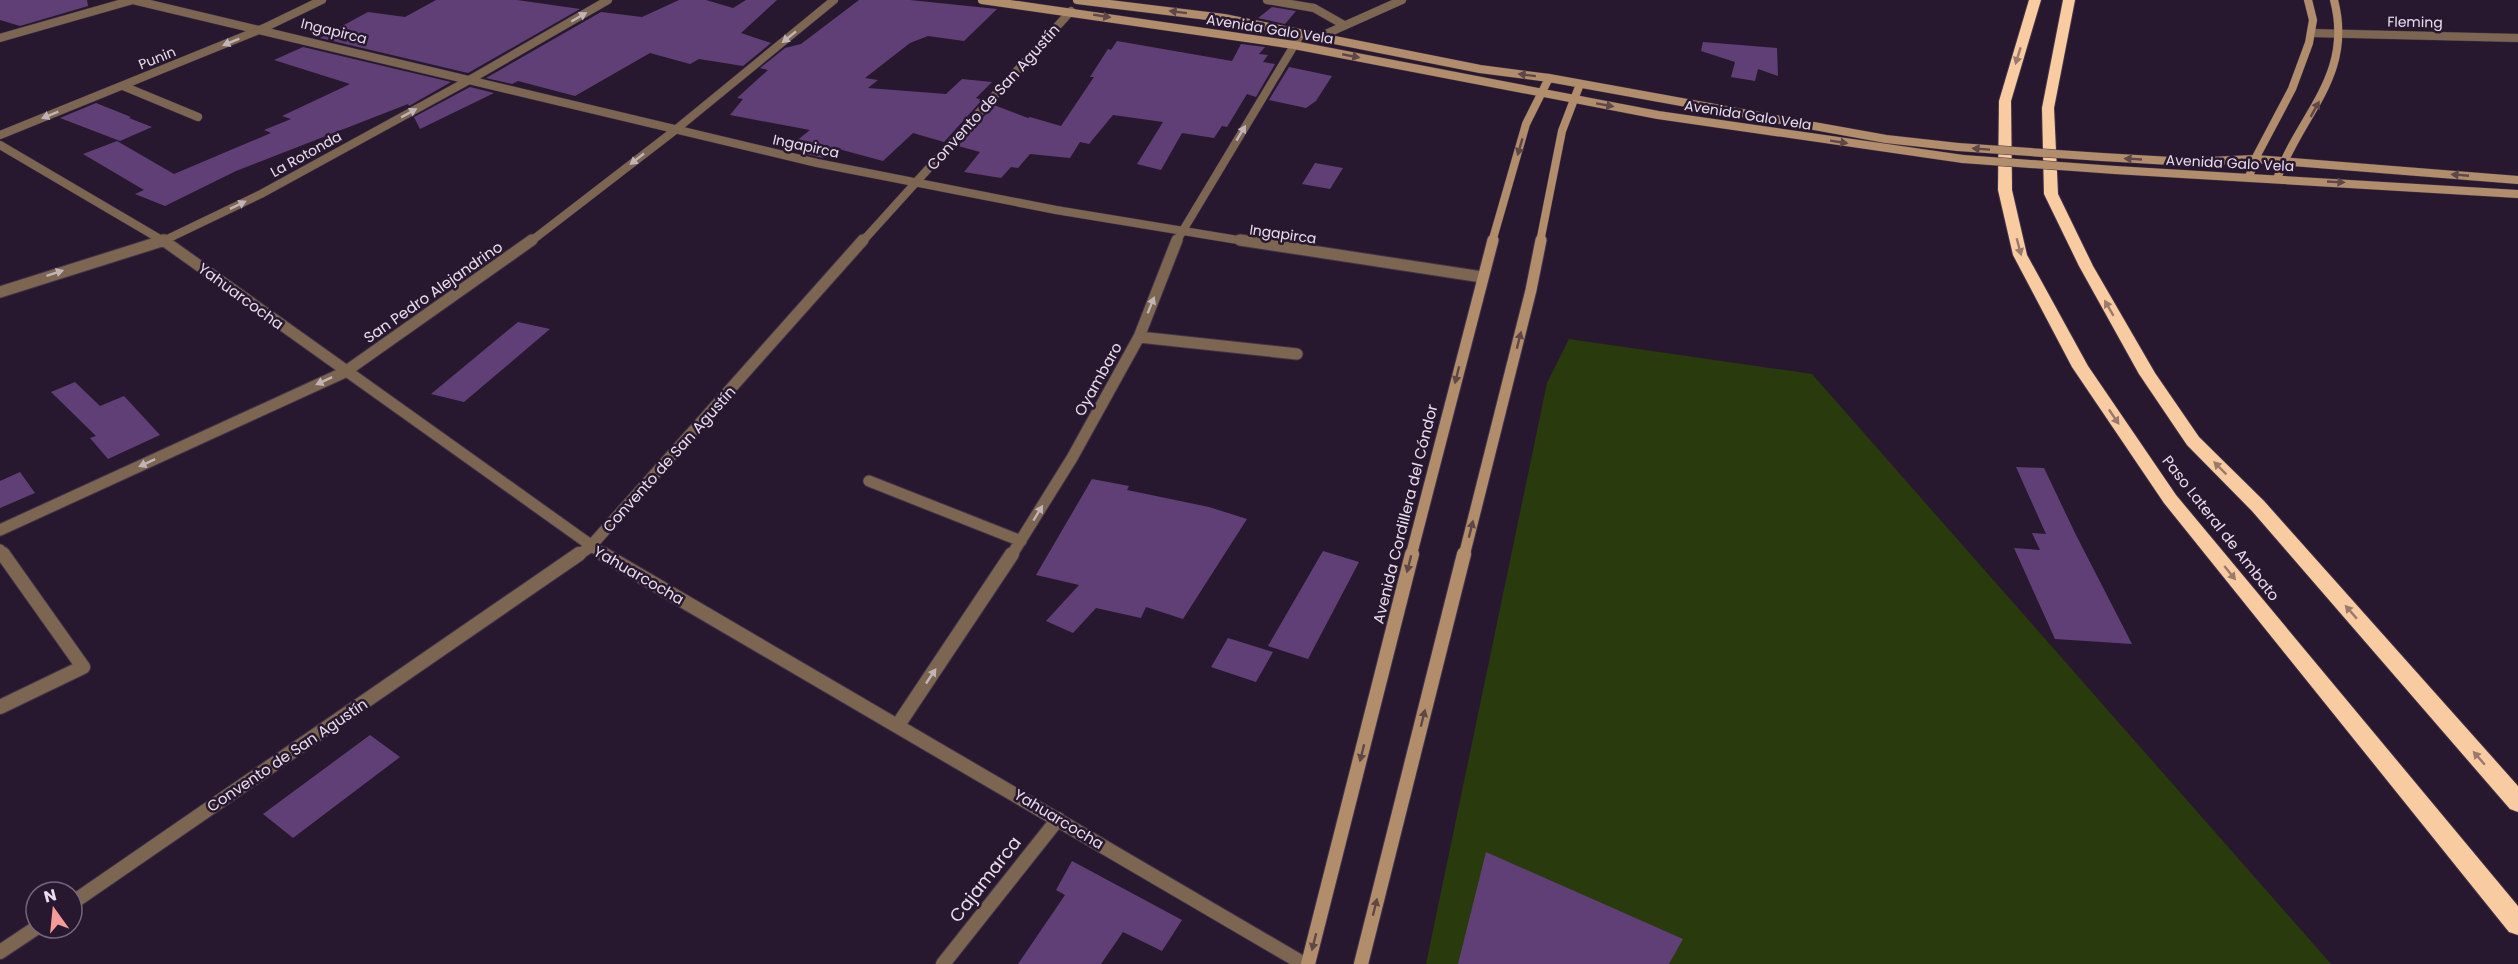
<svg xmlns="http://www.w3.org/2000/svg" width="2518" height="964" viewBox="0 0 2518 964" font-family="Poppins,sans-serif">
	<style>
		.green { fill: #293a0c }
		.building { fill: #603f76 }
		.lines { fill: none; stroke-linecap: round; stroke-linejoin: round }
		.lane-casing { stroke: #43344a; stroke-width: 9 }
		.street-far2-casing { stroke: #43344a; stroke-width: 9 }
		.street-far1-casing { stroke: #43344a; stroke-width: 13 }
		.street-casing { stroke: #43344a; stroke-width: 16 }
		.secondary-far2-casing { stroke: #43344a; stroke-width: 9 }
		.secondary-far1-casing { stroke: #43344a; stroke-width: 13 }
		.secondary-casing { stroke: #43344a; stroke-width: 16 }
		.highway-casing { stroke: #43344a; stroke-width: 2 }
		.lane { stroke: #7c6551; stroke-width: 8 }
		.street-far2 { stroke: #7c6551; stroke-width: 8 }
		.street-far1 { stroke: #7c6551; stroke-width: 11 }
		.street { stroke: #7c6551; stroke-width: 14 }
		.secondary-far2 { stroke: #b28d6c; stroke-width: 8 }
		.secondary-far1 { stroke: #b28d6c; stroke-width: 11 }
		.secondary { stroke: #b28d6c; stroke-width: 14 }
		.highway { fill: #f9cba1; fill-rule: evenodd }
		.secondary-bridge-casing { stroke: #43344a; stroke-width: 9; stroke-linecap: butt }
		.secondary-bridge { stroke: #b28d6c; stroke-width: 8 }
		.oneway { fill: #5f4747 }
		.oneway2 { fill: #c2b4b6 }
		.oneway3 { fill: #9b7a6e }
		.labels { text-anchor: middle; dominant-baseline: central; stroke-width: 5; stroke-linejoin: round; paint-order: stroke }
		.far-street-label { font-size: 14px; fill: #e8deed; stroke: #28182f }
		.street-label { font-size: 15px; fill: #e8deed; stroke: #28182f }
		.near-street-label { font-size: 18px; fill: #e8deed; stroke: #28182f }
	</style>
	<rect width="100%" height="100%" fill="#28182f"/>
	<path class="green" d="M1569,339l243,35 519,590h-905l121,-581z"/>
	<path class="building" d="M0,0h87l1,6 -68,20 -20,-6z
		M436,0h81l63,9 -112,64 -148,-35 48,-26 37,5z
		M679,0h27l27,8 13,-8h31l-36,33 30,10 -28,23 -44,-7 -9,5 -40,-11 -75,43 -57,-15 -6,3 -26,-6 115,-66 41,5z
		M859,0h51l87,9 -33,32 -36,-5 -18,7 -45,35 13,2 -10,8 78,6 16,-15 30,3 -16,16 6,2 -38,42 -31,-9 -30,28 -48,-13 -12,10 -21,-5 2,-4 -14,-3 20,-16 -80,-15 13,-16 -6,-1 31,-28 -8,-2 25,-20 16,-4z
		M1272,7l24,4 -11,13 -27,-6z
		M1117,41l115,20 9,-17 24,3 -6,7 9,1 -5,7 12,2 -19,33 -9,-3 -20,33 -5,-1 -8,12 -32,-5 -21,37 -24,-6 26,-42 -50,-7 -24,29 -9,-2 -10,16 -40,-4 -12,14 -7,-1 -10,11 -37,-6 16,-20 -22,-6 36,-41 34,13 2,-1 31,9 33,-49h-4l18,-28 3,1z
		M1703,42l74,6 1,28 -20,-7 -3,12 -24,-4 4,-15 -34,-11z
		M303,47l148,35 -42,24 -1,-2 -172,67 -71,35 -30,-12 9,-4 -61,-36 34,-13 57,33 97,-41 -7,-3 27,-11 -9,-3 68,-32 -76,-24z
		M1289,67l43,9 -16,25 -10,7 -37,-8z
		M470,87l24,6 -74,36 -6,-12z
		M96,103l35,14 -2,1 23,9 -32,14 -60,-23z
		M1315,163l28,5 -13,21 -28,-5z
		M518,322l32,7 -86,73 -33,-8z
		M75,382l25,24 24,-10 36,39 -52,24 -18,-21 6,-2 -45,-44z
		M2016,467l28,1 32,67 56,109 -77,-5 -41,-91 26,2 -8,-17 14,1z
		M20,472l15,21 -35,15v-27z
		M1092,479l37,7 -2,4 82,17 38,12 -64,100 -37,-12 -5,11 -45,-10 -23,25 -27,-12 33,-36 -43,-10z
		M1323,551l36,11 -51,97 -40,-13z
		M1228,638l45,14 -17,30 -45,-15z
		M370,735l30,22 -107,81 -30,-24z
		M1486,852l197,87 -14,25h-211z
		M1072,861l110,59 -20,31 -39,-19 -22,32h-83l47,-69 -9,-5z"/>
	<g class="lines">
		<g class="lane-casing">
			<path id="lane" d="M1267,0l47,8 30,17
				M1319,37l83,-37"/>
		</g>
		<g class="street-far2-casing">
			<path id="street-far2" d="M133,0l684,163 239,47 194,32
				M2311,33l207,5
				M0,38l133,-38
				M123,86l75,31
				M0,135l264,-107 58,-28
				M0,145l165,97
				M161,242l100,-48 210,-115 137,-79
				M530,242l144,-111 160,-131
				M862,242l209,-231
				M1176,242l125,-208"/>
		</g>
		<g class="street-far1-casing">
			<path id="street-far1" d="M163,240l443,316
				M1240,240l242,37
				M0,292l165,-52
				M1139,337l158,17
				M869,481l152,60
				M0,530l345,-158 187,-132
				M0,550l4,6
				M577,556l13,-9 273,-307
				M1011,556l61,-98 67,-121 38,-97"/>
		</g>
		<g class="street-casing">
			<path id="street" d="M603,554l701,410
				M0,707l83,-40 -80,-113
				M898,725l114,-171
				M72,903l507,-349
				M0,952l36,-24
				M943,964l115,-145"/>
		</g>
		<g class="secondary-far2-casing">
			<path id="secondary-far2" d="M982,0l312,45 364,70 305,44
				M1077,0l147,18 256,51 69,9 337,61 72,8
				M2102,157l86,5 67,-3 263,21
				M2115,170l403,24
				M2249,177l6,-18 37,-70 17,-46 4,-23 -5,-20
				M2277,179c23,-65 77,-103 57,-179
				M1492,242l34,-118 23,-46
				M1540,242l22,-111 18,-47"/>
		</g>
		<g class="secondary-far1-casing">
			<path id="secondary-far1" d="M1411,556l82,-316
				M1464,556l67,-266 10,-50"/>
		</g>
		<g class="secondary-casing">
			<path id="secondary" d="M1308,964l104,-410
				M1361,964l103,-410"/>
		</g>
		<g class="highway-casing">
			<path id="highway" d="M2029,0h12l-30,101 1,89 15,65 61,111 88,129 342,411v29l-9,-3 -345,-429 -92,-136 -59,-112 -15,-65 1,-89z
				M2063,0h12l-21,108 4,86 35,72 62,107 44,64 65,64 254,285v26l-8,-3 -258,-298 -65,-66 -48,-71 -60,-108 -35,-72 -2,-86z"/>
		</g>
		<use href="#lane" class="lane"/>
		<use href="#street-far2" class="street-far2"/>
		<use href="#street-far1" class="street-far1"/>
		<use href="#street" class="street"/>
		<use href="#secondary-far2" class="secondary-far2"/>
		<use href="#secondary-far1" class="secondary-far1"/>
		<use href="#secondary" class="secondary"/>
		<use href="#highway" class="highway"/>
		<g class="secondary-bridge-casing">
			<path id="secondary-bridge" d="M1958,147l144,10
				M1963,159l152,11"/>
		</g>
		<use href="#secondary-bridge" class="secondary-bridge"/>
	</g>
	<defs><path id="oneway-solid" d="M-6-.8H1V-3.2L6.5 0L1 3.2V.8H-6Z" transform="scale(1.5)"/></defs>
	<g class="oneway">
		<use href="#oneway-solid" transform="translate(1178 12) rotate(-173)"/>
		<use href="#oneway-solid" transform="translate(1102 16) rotate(9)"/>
		<use href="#oneway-solid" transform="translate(1351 56) rotate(11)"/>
		<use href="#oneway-solid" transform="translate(1527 75) rotate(-173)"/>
		<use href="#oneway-solid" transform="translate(1605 105) rotate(10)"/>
		<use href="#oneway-solid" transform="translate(2315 109) rotate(-61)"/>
		<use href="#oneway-solid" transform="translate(1839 142) rotate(9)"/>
		<use href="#oneway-solid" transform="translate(1520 147) rotate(106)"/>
		<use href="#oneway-solid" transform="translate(1981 149) rotate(-176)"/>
		<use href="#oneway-solid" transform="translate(2133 159) rotate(-177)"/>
		<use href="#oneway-solid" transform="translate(2460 175) rotate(-175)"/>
		<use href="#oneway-solid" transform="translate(2336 182) rotate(3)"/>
		<use href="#oneway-solid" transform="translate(1519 340) rotate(-76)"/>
		<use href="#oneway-solid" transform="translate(1457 375) rotate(104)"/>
		<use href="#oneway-solid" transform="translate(1471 529) rotate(-76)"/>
		<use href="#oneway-solid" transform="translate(1409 564) rotate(104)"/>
		<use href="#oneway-solid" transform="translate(1423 718) rotate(-76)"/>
		<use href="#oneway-solid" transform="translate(1362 753) rotate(104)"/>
		<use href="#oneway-solid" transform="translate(1375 907) rotate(-76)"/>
		<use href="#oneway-solid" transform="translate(1314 942) rotate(104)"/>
	</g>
	<g class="oneway2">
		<use href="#oneway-solid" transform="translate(579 17) rotate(-30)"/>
		<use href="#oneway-solid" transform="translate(789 37) rotate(141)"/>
		<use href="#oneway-solid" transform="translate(231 42) rotate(158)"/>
		<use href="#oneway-solid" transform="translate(409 113) rotate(-29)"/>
		<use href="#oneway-solid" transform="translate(50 115) rotate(158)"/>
		<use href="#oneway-solid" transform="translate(1241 133) rotate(-59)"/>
		<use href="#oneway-solid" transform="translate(637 159) rotate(142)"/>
		<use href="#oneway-solid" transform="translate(238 205) rotate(-26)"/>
		<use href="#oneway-solid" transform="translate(55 273) rotate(-18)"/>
		<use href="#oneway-solid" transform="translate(1151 305) rotate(-68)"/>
		<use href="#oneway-solid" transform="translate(324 381) rotate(155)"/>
		<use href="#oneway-solid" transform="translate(147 463) rotate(155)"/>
		<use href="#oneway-solid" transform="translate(1038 513) rotate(-59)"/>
		<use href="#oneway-solid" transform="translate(931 676) rotate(-56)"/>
	</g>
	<g class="oneway3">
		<use href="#oneway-solid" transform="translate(2018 56) rotate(107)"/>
		<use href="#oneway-solid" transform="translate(2019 247) rotate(75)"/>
		<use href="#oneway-solid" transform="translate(2109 308) rotate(-120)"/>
		<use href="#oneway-solid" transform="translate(2114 417) rotate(56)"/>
		<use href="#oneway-solid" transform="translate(2220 468) rotate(-135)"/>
		<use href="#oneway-solid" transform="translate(2230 573) rotate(51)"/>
		<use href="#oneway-solid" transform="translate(2351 612) rotate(-131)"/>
		<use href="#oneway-solid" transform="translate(2479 758) rotate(-131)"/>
	</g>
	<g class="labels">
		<g class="far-street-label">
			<text transform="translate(2415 22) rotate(1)">Fleming</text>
			<text transform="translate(1270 29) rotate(9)">Avenida Galo Vela</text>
			<text transform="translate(334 31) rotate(14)">Ingapirca</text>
			<text transform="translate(157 58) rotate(-22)">Punin</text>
			<text transform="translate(1748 115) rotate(9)">Avenida Galo Vela</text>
			<text transform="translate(806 146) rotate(12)">Ingapirca</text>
			<text transform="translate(306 154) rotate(-29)">La Rotonda</text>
			<text transform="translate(2230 163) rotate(3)">Avenida Galo Vela</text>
			<text transform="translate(1283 234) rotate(8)">Ingapirca</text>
		</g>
		<g class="street-label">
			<text transform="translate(993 97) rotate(-48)">Convento de San Agustín</text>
			<text transform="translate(433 292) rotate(-35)">San Pedro Alejandrino</text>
			<text transform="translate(241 296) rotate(36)">Yahuarcocha</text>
			<text transform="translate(1098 379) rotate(-61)">Oyambaro</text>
			<text transform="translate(669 459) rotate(-48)">Convento de San Agustín</text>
			<text transform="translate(1405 514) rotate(-76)">Avenida Cordillera del Cóndor</text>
			<text transform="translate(2221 528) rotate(52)">Paso Lateral de Ambato</text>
			<text transform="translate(639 575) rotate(30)">Yahuarcocha</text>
			<text transform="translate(287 755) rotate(-34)">Convento de San Agustín</text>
			<text transform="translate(1059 819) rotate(31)">Yahuarcocha</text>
		</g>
		<g class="near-street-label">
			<text transform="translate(985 879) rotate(-52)">Cajamarca</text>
		</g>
	</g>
	<g transform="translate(54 910) rotate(345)"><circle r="28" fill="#28182f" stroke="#75677b" stroke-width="1.5"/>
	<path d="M0-4.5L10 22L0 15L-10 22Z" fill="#f59b98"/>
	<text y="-9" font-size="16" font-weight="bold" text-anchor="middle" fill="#e8deed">N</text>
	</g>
</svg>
